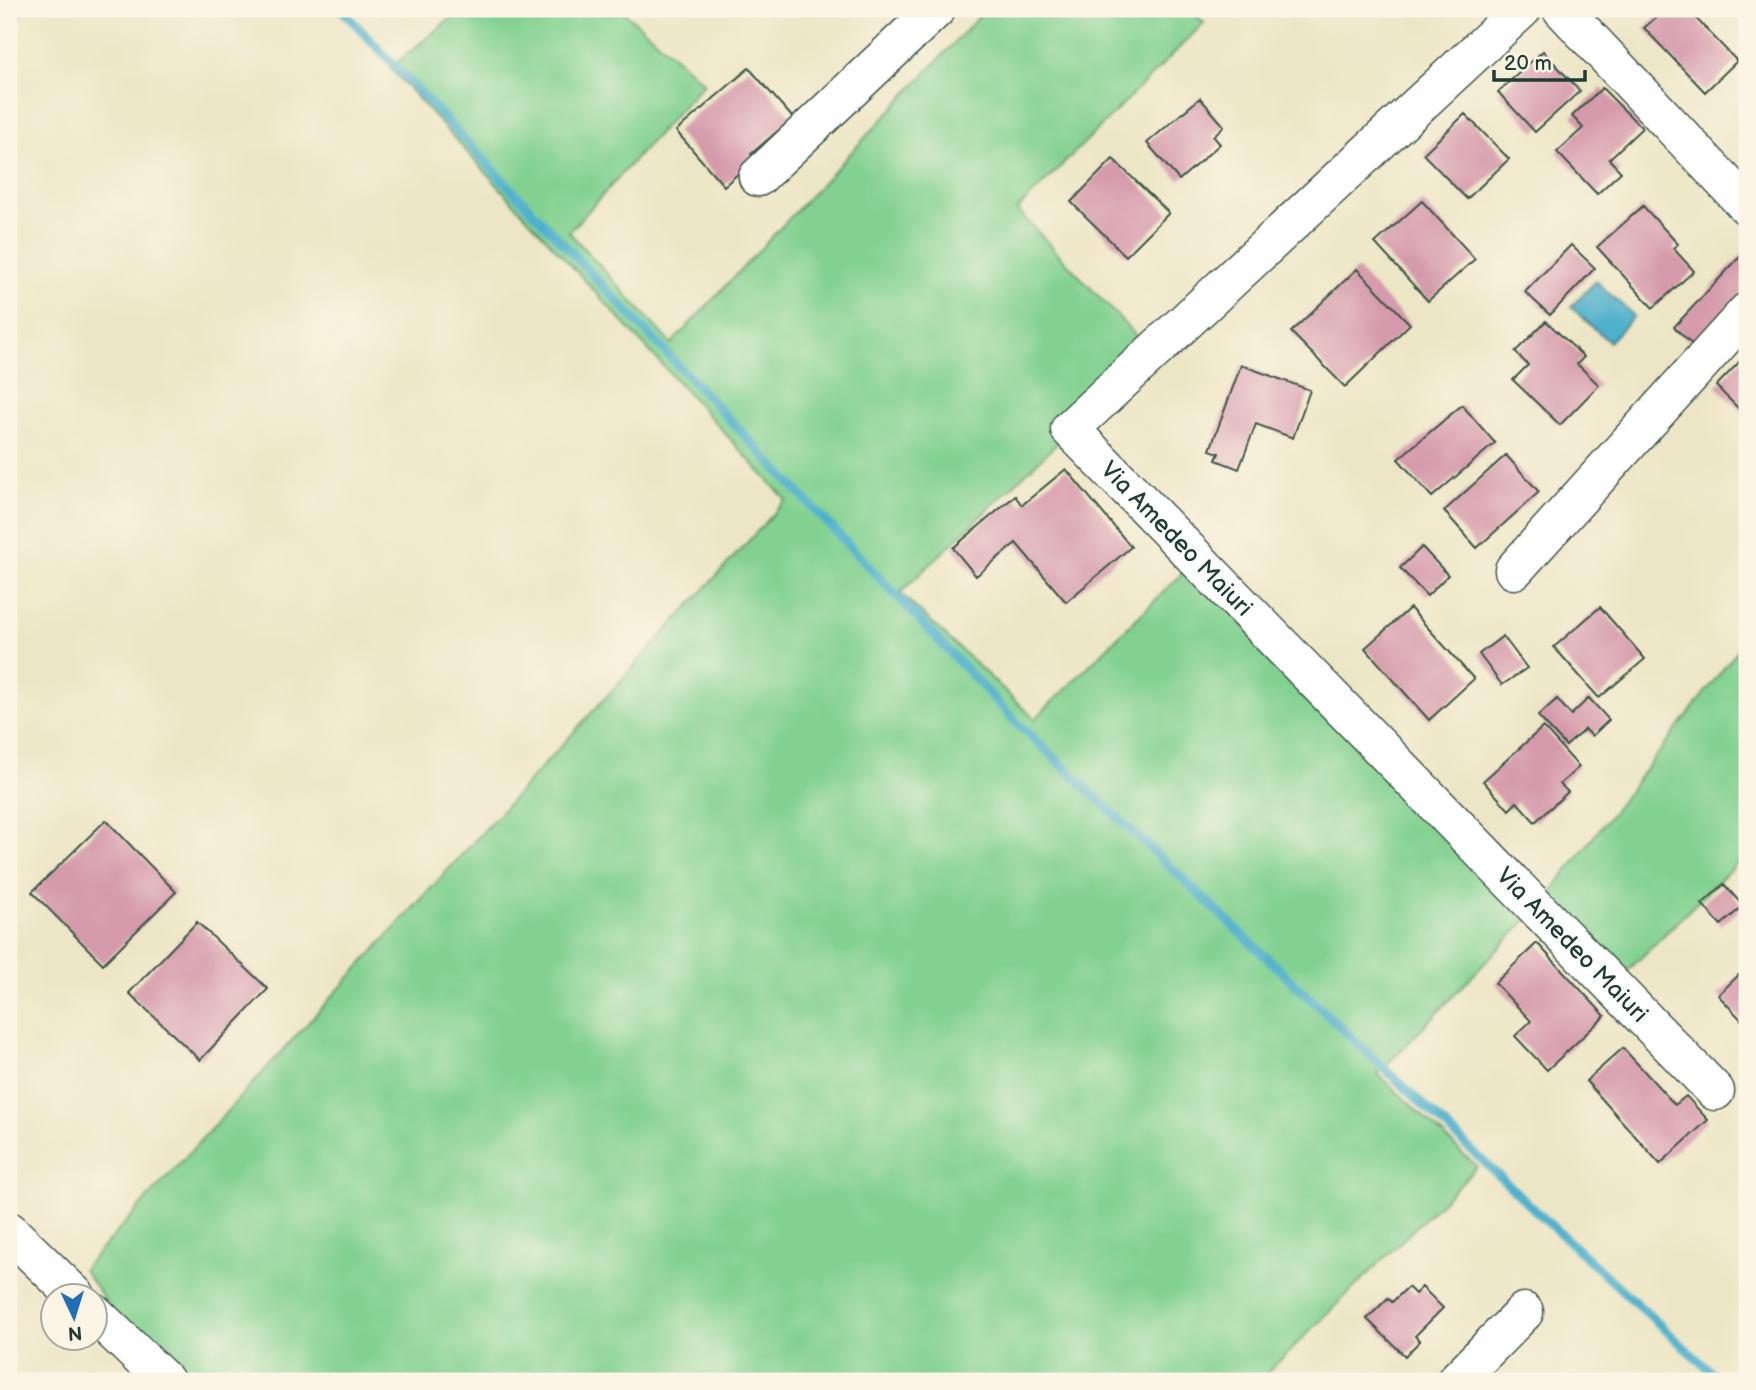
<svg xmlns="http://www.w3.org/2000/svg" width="1756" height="1390" viewBox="0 0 1756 1390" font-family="'Balsamiq Sans',sans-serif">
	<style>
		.green { fill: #82d191; stroke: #508762; stroke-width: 2 }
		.water { fill: #4db0cc; stroke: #367680; stroke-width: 2 }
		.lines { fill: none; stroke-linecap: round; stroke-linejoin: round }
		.stream { stroke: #4db0cc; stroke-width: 9 }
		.building { fill: #d59aab }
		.minor-casing { stroke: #3e564a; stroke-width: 41 }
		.minor { stroke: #fff; stroke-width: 38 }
		.labels { text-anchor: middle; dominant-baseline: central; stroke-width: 6; stroke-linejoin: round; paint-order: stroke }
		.street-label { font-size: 24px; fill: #1f3d34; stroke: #fcf5e5 }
	</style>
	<rect width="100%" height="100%" fill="#fcf5e5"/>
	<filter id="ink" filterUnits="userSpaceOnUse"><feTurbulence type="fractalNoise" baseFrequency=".0143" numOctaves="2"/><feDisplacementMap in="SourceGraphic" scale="14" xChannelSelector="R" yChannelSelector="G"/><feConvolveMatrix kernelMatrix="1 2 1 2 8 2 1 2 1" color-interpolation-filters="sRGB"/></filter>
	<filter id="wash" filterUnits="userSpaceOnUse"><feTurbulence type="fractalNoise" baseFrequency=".00686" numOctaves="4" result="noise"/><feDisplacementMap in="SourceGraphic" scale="28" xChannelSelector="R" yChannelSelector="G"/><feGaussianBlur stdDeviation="1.57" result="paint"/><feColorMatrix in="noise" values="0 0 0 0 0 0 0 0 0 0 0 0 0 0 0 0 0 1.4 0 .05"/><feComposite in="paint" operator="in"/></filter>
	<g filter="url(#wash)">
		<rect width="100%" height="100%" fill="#ede6c6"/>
		<path class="green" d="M462,9h159l83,74 -135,149 102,112 315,-335h204l14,14 -187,187 135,143 -252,240 135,126 162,-160 341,350 209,-271v235l-9,-11 -126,124 -75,-77 -159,165 99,93 -218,214h-1094l-8,-8 -74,-104 703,-769 -396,-432z"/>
		<path class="water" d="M1596,281l38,35 -25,26 -38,-35z"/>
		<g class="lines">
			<path class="stream" d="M341,9l673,711 538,506 169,155
				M9,21l11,-12"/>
		</g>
		<g id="blocks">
			<path class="building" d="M1665,9h22l50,52 -32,31 -61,-64z
				M1543,51l37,40 -45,41 -37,-40z
				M749,68l44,50 -42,36 4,5 -31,27 -48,-55z
				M1602,88l40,40 -33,31 12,13 -24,22 -40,-42 26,-24 -11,-12z
				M1200,98l24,28 -11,10 7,8 -41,36 -32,-37z
				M1465,114l44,45 -42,40 -44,-45z
				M1113,159l56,54 -43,43 -55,-54z
				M1422,201l53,58 -47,42 -53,-58z
				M1643,206l35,38 -5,4 21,23 -41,37 -56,-61z
				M1571,245l24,23 -45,47 -25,-23z
				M1747,249v40l-53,57 -20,-19z
				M1357,269l53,55 -65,63 -54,-55z
				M1546,321l38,36 -7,7 22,21 -39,40 -47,-45 15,-15 -13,-13z
				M1747,354v63l-31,-31z
				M1241,365l69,25 -17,48 -37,-14 -17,45 -23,-9 3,-7 -9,-3z
				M1462,405l33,38 -63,54 -34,-38z
				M1506,455l33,37 -62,56 -33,-37z
				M1066,469l65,78 -65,55 -50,-59 -40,33 -23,-28 62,-52 7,9z
				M1422,547l26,28 -21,21 -27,-28z
				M1600,607l45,52 -46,39 -45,-51z
				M1410,608l64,71 -45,41 -64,-72z
				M1503,636l24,32 -25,17 -23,-31z
				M1589,698l20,22 -17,16 -7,-7 -19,17 -28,-30 19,-17 14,16z
				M1543,727l36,40 -19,17 8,8 -33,30 -18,-20 -8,8 -26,-29z
				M106,820l70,72 -73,72 -71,-72z
				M1724,884l19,22 -22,19 -19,-21z
				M197,922l71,67 -68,71 -71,-67z
				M1537,943l68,73 -58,54 -32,-34 16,-15 -36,-38z
				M1747,967v59l-29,-31z
				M1623,1048l52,57 11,-9 22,24 -48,44 -74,-83z
				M1408,1287l7,7 7,-7 21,21 -28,28 5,5 -15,15 -38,-37 21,-21 4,4z"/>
		</g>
	</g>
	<g filter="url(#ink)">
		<use href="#blocks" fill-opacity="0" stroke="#3e564a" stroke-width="2"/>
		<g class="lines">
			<g class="minor-casing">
				<g id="minor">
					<path id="s1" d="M1522,9l-452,420 645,662"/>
					<path d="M1562,9l185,197"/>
					<path d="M758,177l178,-168"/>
					<path d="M1514,570l233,-258"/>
					<path d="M9,1231l67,65"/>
					<path d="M94,1313l71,68"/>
					<path d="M1456,1381l68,-69"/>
				</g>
			</g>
			<use href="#minor" class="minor"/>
		</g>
	</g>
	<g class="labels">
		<g class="street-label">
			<text stroke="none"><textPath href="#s1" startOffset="770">Via Amedeo Maiuri</textPath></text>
			<text stroke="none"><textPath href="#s1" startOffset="1337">Via Amedeo Maiuri</textPath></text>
		</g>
	</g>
	<rect width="1756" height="1390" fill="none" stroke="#fcf5e5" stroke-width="35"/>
	<g transform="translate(74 1317) rotate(176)"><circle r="33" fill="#fcf5e5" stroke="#a4ab9e" stroke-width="2"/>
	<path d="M0-5L12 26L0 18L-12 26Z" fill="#1f6fb2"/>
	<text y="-10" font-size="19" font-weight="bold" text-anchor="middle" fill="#1f3d34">N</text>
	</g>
	<path d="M1494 70v10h91v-10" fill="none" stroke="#1f3d34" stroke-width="3.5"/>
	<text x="1504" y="70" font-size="21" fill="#1f3d34" stroke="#fcf5e5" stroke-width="5" paint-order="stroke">20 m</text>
</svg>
